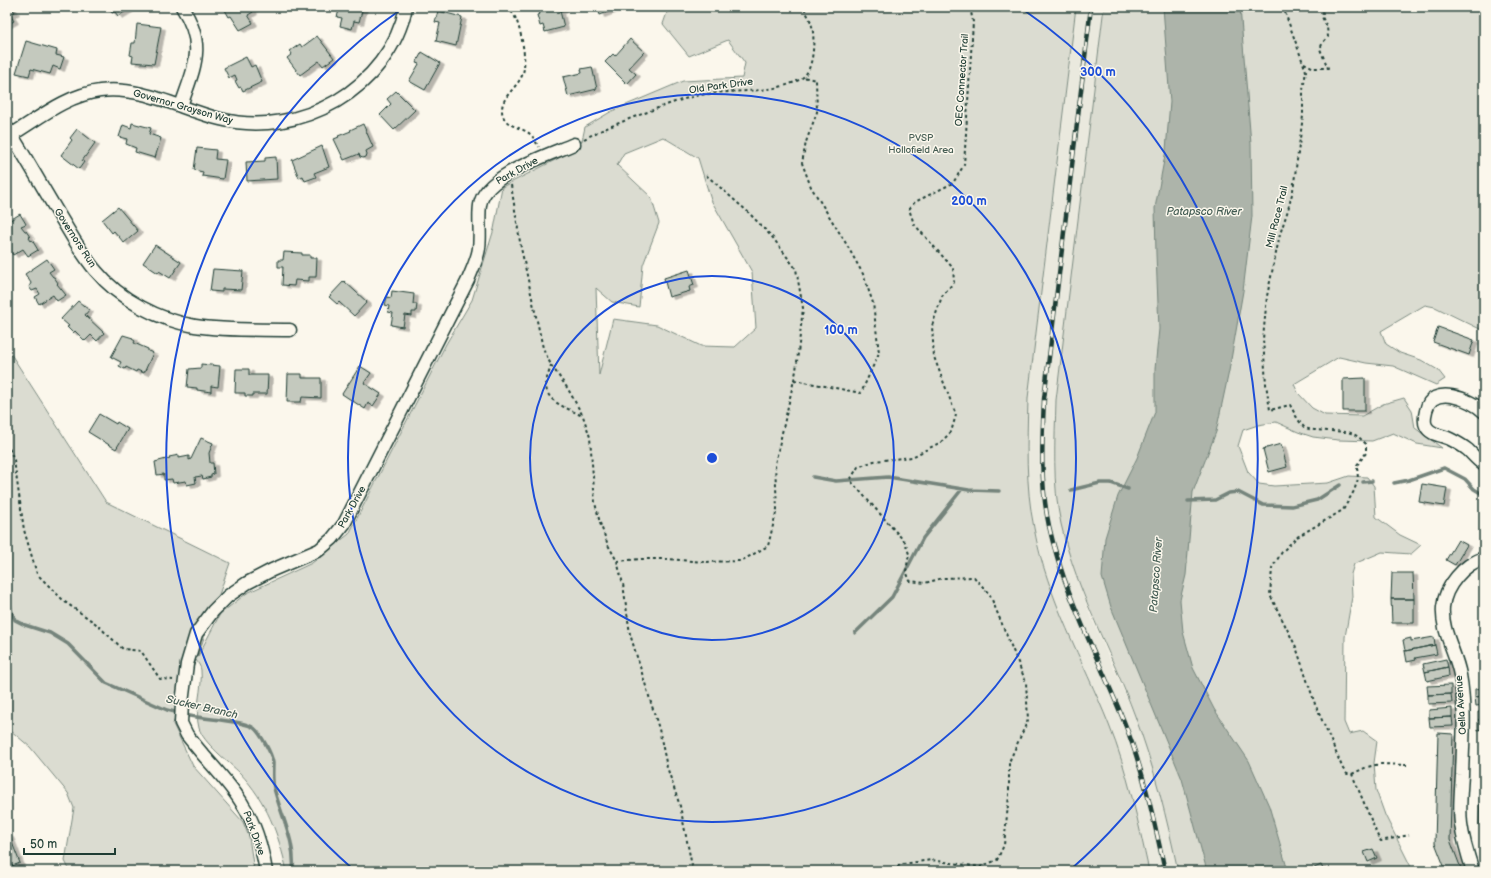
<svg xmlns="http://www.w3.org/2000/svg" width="1491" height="878" viewBox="0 0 1491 878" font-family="'Balsamiq Sans',sans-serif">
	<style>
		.built { fill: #eae9de }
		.green { fill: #dbdcd1; stroke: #7d8c82; fill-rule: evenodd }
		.water { fill: #adb4aa; stroke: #74847b }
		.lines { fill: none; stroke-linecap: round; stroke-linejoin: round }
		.stream { stroke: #74847b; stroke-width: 3.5 }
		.building { fill: #c4c9be; stroke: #1f3d34; filter: url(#shadow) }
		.street-casing { stroke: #1f3d34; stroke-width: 15 }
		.path { stroke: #1f3d34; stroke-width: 2; stroke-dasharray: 3 3; stroke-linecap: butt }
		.street { stroke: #fbf7ec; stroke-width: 12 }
		.rail-casing { stroke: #1f3d34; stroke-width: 4.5 }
		.rail { stroke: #fbf7ec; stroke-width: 3; stroke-dasharray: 9; stroke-linecap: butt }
		.ring { fill: none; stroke: #1d4ed8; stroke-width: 2 }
		.labels { text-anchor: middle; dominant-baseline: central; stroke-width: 3; stroke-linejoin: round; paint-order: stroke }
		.street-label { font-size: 10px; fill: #1f3d34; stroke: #fbf7ec }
		.park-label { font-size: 10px; fill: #455d53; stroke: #fbf7ec }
		.water-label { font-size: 11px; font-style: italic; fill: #425b52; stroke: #fbf7ec }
		.centre { fill: #1d4ed8; stroke: #fbf7ec; stroke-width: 2 }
		.ring-label { font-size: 12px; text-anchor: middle; font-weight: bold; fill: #1d4ed8; stroke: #fbf7ec; stroke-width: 3; stroke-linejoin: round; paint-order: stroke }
	</style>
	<defs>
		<filter id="shadow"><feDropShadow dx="4.5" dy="2.5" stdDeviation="0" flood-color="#0004"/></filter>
	</defs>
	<rect width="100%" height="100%" fill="#fbf7ec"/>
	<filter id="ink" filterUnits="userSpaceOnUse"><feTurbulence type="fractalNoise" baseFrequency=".025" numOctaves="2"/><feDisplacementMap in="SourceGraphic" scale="8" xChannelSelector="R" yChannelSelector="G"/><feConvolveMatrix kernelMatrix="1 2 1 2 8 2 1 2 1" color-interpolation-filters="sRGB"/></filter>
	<g filter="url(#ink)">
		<path class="built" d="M1076,7h28l-48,393 -2,61 2,33 11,53 23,67 45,102 18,50 17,69 8,36h-29l-23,-97 -35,-91 -26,-58 -17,-43 -14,-54 -5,-31 -3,-35 2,-64z"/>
		<path class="green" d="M669,7h407l-48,391c-1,45 -3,86 6,130 13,70 49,132 75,197 19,47 29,97 40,146h-862c-9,-38 -20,-69 -47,-98 -11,-11 -37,-30 -41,-45 -5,-18 4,-40 2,-58 0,-3 -3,-7 -5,-10l-23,64 20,42 50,56 6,15 5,34h-184l-5,-10 9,-53 -6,-15 -38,-46 -20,-17h-3v-382l99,154 124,61 -33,95 23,-44 27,-21 65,-30 37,-29 97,-190 26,-44 22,-71 8,-42 55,-28 25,-18 3,-14 27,-16 71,-30 59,-3 3,-15 -17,-23 -39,16 -26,-32zM663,137l35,21 13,42 41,72 4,56 -21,19 -34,-1 -44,-21 -44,-6 -14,56 -3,-87 16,14 27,5 4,-42 16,-42 -8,-26 -34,-32 7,-12z
			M1104,7h380v324l-49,-24 -10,-2 -44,26 5,13 14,9 21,7 17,10 7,9 -9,6 -43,-19 -27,-3 -27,-6 -45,27 4,9 14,15 13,7 37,1 21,-12 21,-6 8,12 3,18 27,20 -25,-4 -24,-11 -21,8 -34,-1 -25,-3 -15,-5 -22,-10 -18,3 -15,5 -5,16 10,26 11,12 15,2 54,-3 21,-7 18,1 7,9 2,31 24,18 21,10 -10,9 -29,-2 -28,12 -3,10 1,23 -7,40 -1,85 5,12 14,-3 14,10 -3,22 2,27 9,25 28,56h-235c-11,-52 -24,-105 -43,-155 -24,-65 -58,-123 -74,-192 -9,-41 -6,-82 -5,-124z"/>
		<path class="water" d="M1163,7h77l11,137 1,72 -9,75 -14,80 -13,61 -23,60 -7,83 -6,25 3,32 10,36 21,41 35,52 20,45 19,65h-81l-25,-92 -71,-172 -9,-30 3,-39 13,-42 19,-38 18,-46v-43l4,-40 -3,-75 -1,-46 11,-58 4,-48z"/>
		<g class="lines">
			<path class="stream" d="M813,477l23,4 52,-4 81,13 30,1
				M1363,482l9,-1
				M1394,483l15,-3 35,-12 21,11 9,10 10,6
				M1071,490l29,-7h11l17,6
				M1188,501l27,-1 14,-7 9,-1 25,13 29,1 25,-6 23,-15
				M7,580l4,30 4,10 10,5 25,8 18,11 38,39 61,27 12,3
				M855,633l37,-36 31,-59 39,-49
				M185,715c15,4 59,5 69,13 7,6 18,26 19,35 0,8 -1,17 1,25 7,28 22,54 19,83"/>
		</g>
		<path class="building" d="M7,7h4l4,5 -5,3 4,6 -7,4z
			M108,7h25l-15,9 -3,-4 -3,1z
			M225,7h26l2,5 -5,3 5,8 -13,7 -9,-14 -2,1 -4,-7 1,-1z
			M340,7h23l-4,15 -5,-1 -2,8 -12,-3 2,-8 -5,-1z
			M538,7h25v3l-3,1 4,16 -19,5 -2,-7 -3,1 -3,-11 3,-1z
			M597,7h21v1l-18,7z
			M438,11l24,6 -6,29 -20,-5 4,-18 -5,-1z
			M137,24l24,3 -7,37 -22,-2 1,-6 -3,-1 2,-12h3z
			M317,36l17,22 -11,8 -4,-5 -19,14 -13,-17 5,-4 -2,-3 10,-7 2,3z
			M630,39l14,13 -15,16 7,6 -9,10 -22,-22 8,-8 2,2z
			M26,41l31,9 -1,5 8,2 -4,12 -7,-3 -3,8 -19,-5 -2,7 -13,-3z
			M422,52l18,11 -15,27 -16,-9 10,-17 -3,-1z
			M246,57l5,10 4,-2 7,17 -19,9 -2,-4 -2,1 -4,-7 2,-1 -2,-5 -6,3 -5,-10z
			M592,67l5,22 -29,7 -5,-19 19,-4 -1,-4z
			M396,91l19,19 -21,20 -14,-15 11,-11 -4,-5z
			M132,123l19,5 -2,6 12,4 -6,20 -20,-6 1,-4 -10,-4 1,-5 -8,-2 4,-12 8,3z
			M363,124l10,23 -7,4 1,3 -1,3 -3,1 -3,-1 -1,-3 -15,6 -10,-21 5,-2 -1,-1 13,-5 -1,-1z
			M77,129l18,14 -13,18 2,1 -5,7 -18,-14 11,-15 -2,-2z
			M322,146l7,21 -15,6 2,4 -11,4 -2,-5 -4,2 -7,-18z
			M197,148l19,2 -1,9 11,1 -3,19 -21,-3 1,-4 -9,-2z
			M276,157l1,22 -30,2 -1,-19 19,-1v-3z
			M118,207l20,24 -14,12 -10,-12 -2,2 -10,-13z
			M20,214l6,10 -5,2 4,5h1l4,6 -1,1 2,3 1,-1 6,10 -10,6 -5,-7 -10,6 -6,-10v-23z
			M155,245l26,17 -11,16 -11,-7 -1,2 -15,-10z
			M284,252l18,1v2h8v3h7l-1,19h-7v4l-14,-1 -1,6 -12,-1 1,-18h-5v-7h5z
			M47,259l7,10 -5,3 4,5h1l4,6 -1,1 9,11 -9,6 -4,-6 -14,9 -4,-7 5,-3 -3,-5 -5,2 -3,-4 2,-4 -6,-9z
			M213,269l30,2 -2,19 -19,-1v3l-12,-1z
			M689,270l5,15 -5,2 1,4 -21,6 -5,-19z
			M344,281l23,21 -13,14 -15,-14 -2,2 -8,-7z
			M392,291l22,3 -1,10h4l-1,8h-4v4l-7,-1 -2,12 -12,-2 2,-12 -5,-1 1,-6 -4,-1 2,-8 4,1z
			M78,301l11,9 -4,5 19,18 -7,8 -6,-6 -6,6 -10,-10 -2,2 -6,-6 2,-1 -8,-7z
			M1438,327l36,13 -5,15 -36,-13z
			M123,335l10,3 -1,1 3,2 -1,2 14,6v2l5,2 -9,20 -7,-3 -1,2 -10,-5 -1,2 -6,-3 2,-4 -10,-5z
			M201,364l19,2 -2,21 -7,-1v6l-14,-2v-2l-10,-1 2,-18 12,-1z
			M360,366l11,7 -7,10 17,11 -8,12 -5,-3 -3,6 -23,-15z
			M236,369h13v6h19l-1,19h-14v2h-8v-3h-10z
			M288,374h14v4h19v20l-19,-1 -1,5h-14z
			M1365,378v33h-22v-32z
			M99,414l17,10 1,-2 11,7 -12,20 -28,-17z
			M201,438l12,5 -4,10 1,10h3l1,11 -3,1v2l-8,2 -1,-3 -7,1 1,6 -9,2 -1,-4 -13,2 -1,-4 -8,1v-6l-7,1 -2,-13 15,-4 -1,-1 10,-2v3l10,-2v4l2,-1z
			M1281,444l6,23 -18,5 -6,-23z
			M1422,484l25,4 -3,18 -25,-4z
			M1458,540l9,5 -12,20 -9,-5z
			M1392,573h21l1,26h-23z
			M1391,599h23v24h-22z
			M1434,637l1,8 -30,6 -2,-11 8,-2v3z
			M1435,645l2,9 -22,4 1,2 -9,2 -2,-11z
			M1446,659l2,8 -23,5 -2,-8z
			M1448,667l1,9 -22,5 -2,-9z
			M1451,685v9l-23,1 -1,-9z
			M1484,688v8l-9,1v-8z
			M1451,694l1,9 -24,1v-9z
			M1484,696v9l-8,1 -1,-9z
			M1452,708v9l-23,1v-8z
			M1478,712h6v8h-6z
			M1452,717l1,9 -23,1 -1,-9z
			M1478,720h6v9l-6,1z
			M1438,733l15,1 -3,106 12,31h-16l-11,-28z
			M1481,764h3v62l-5,-1z
			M7,835h2l11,28 -13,5z
			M1373,849l4,9 -9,4 -4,-10z
			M1321,865l3,6h-11l-1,-2z"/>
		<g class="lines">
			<g class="street-casing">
				<path id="street" d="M181,106c13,-39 26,-60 1,-99
					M8,129c18,29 35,59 53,89 11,18 21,37 35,53 24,29 63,49 99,55 31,5 64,3 95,4
					M11,135c28,-17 56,-40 89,-44 43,-5 80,18 120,28 79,20 169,-30 186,-112
					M1484,412c-13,-13 -53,-29 -58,-1 -1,4 -2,11 0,15 4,9 16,9 24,13 6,3 13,7 18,11 6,6 9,10 16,15
					M266,871c-4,-23 -10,-46 -23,-66 -12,-21 -33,-41 -48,-60l-8,-10 -6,-12 1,-20 5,-39 9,-30 17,-23 15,-15 19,-13 25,-13 47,-20 13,-11 12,-15 124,-244c4,-10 10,-22 11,-32 2,-14 -1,-29 1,-43 4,-30 69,-50 94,-61
					M1473,871c-5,-15 -10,-31 -12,-47 -2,-16 0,-33 1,-49 1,-33 4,-67 -2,-100 -4,-23 -19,-44 -17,-68 2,-21 21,-43 41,-49"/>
			</g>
			<path class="path" d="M507,7c3,3 6,6 8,10 6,12 12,43 8,56 -5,16 -26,25 -20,43 4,11 19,11 27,18 4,3 6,9 9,13
				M1283,7l23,64 -3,19v26l-10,74 -5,20 -8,24 -13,62 -4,43 3,45 4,26 20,-5c4,7 8,16 14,22 5,5 36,3 47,6 6,2 10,6 15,11v9l-9,12 1,14 -4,12 -11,19 -46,27 -15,15 -10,16 -2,27 26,52 19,57 28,65 4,5h5l27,65 2,2 28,-6
				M1304,63l10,5h14l-8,-19 3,-7 5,-5 -1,-10 -5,-10 2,-10
				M584,139c16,-9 33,-15 50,-22 22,-8 43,-17 66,-22 30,-6 76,0 102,-17 12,-8 13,-39 10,-52 -1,-6 -6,-13 -8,-19
				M511,185l10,63 22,100 8,17 17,24 15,27 7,21 5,66 5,20 8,22 9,16 6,23 7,50 29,95 8,38 13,39 13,65
				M551,365c-1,6 -5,13 -5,19 -1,19 23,24 36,32
				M794,380l67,13 18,-40 -6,-50 -10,-29 -19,-34 -33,-53 -9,-24 4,-21 11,-30 -1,-32 -13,-3
				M7,443l7,17 10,70 13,44 28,28 30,21 28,26 18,2 19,28 13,1
				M617,561l25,-2h25l38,3 36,-1 27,-15 9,-37 -2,-45 21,-93 7,-63 -7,-39 -23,-31 -25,-26 -42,-37
				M1352,774l15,-7 13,-3 27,1
				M886,871l17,-7 28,-4 49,7 17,-7 7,-15 5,-50v-33l19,-42 -2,-38 -36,-87 -16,-18 -31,1 -18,5 -15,-2 -4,-10 3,-17 -4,-12 -55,-62 8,-13 16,-6 38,-4 29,-15 10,-10 5,-17 -22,-58 -2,-31 10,-30 12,-14 -1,-14 -39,-44 -5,-15 6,-7 38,-19 11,-18 9,-143 -3,-15"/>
			<use href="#street" class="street"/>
			<g class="rail-casing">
				<path id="rail" d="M1091,7l-47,392c-2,43 -4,85 5,127 15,68 48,129 74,193 20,49 31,101 42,152"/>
			</g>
			<use href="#rail" class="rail"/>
		</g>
	</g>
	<g class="ring">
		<circle cx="712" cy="458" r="182"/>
		<circle cx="712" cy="458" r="364"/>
		<path d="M354 870A546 546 0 0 1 403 8M1021 8A546 546 0 0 1 1070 870"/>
	</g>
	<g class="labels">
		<g class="street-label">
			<text transform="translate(962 80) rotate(-86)">OEC Connector Trail</text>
			<text transform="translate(721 86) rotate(-8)">Old Park Drive</text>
			<text transform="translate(183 107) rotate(16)">Governor Grayson Way</text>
			<text transform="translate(517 171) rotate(-29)">Park Drive</text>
			<text transform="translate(1277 217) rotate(-76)">Mill Race Trail</text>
			<text transform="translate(75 238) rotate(57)">Governors Run</text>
			<text transform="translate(352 507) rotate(-61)">Park Drive</text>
			<text transform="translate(1461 705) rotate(-94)">Oella Avenue</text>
			<text transform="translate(254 833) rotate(70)">Park Drive</text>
		</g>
		<g class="park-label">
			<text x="921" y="138">PVSP<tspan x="921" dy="12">Hollofield Area</tspan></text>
		</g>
		<g class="water-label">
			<text x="1204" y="211">Patapsco River</text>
			<text transform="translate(1156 575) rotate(-86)">Patapsco River</text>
			<text transform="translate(202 707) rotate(13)">Sucker Branch</text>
		</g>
	</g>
	<circle cx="712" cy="458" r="6" class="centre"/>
	<g class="ring-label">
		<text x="1098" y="76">300 m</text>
		<text x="969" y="205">200 m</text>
		<text x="841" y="334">100 m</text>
	</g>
	<rect width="1491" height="878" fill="none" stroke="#fbf7ec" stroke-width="24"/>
	<rect x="12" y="12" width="1467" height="854" fill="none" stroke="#1f3d34" stroke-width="1.5" filter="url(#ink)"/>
	<path d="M24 848v6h91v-6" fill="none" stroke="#1f3d34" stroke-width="2"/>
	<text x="30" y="848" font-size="12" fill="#1f3d34" stroke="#fbf7ec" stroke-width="3" paint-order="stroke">50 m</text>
</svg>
